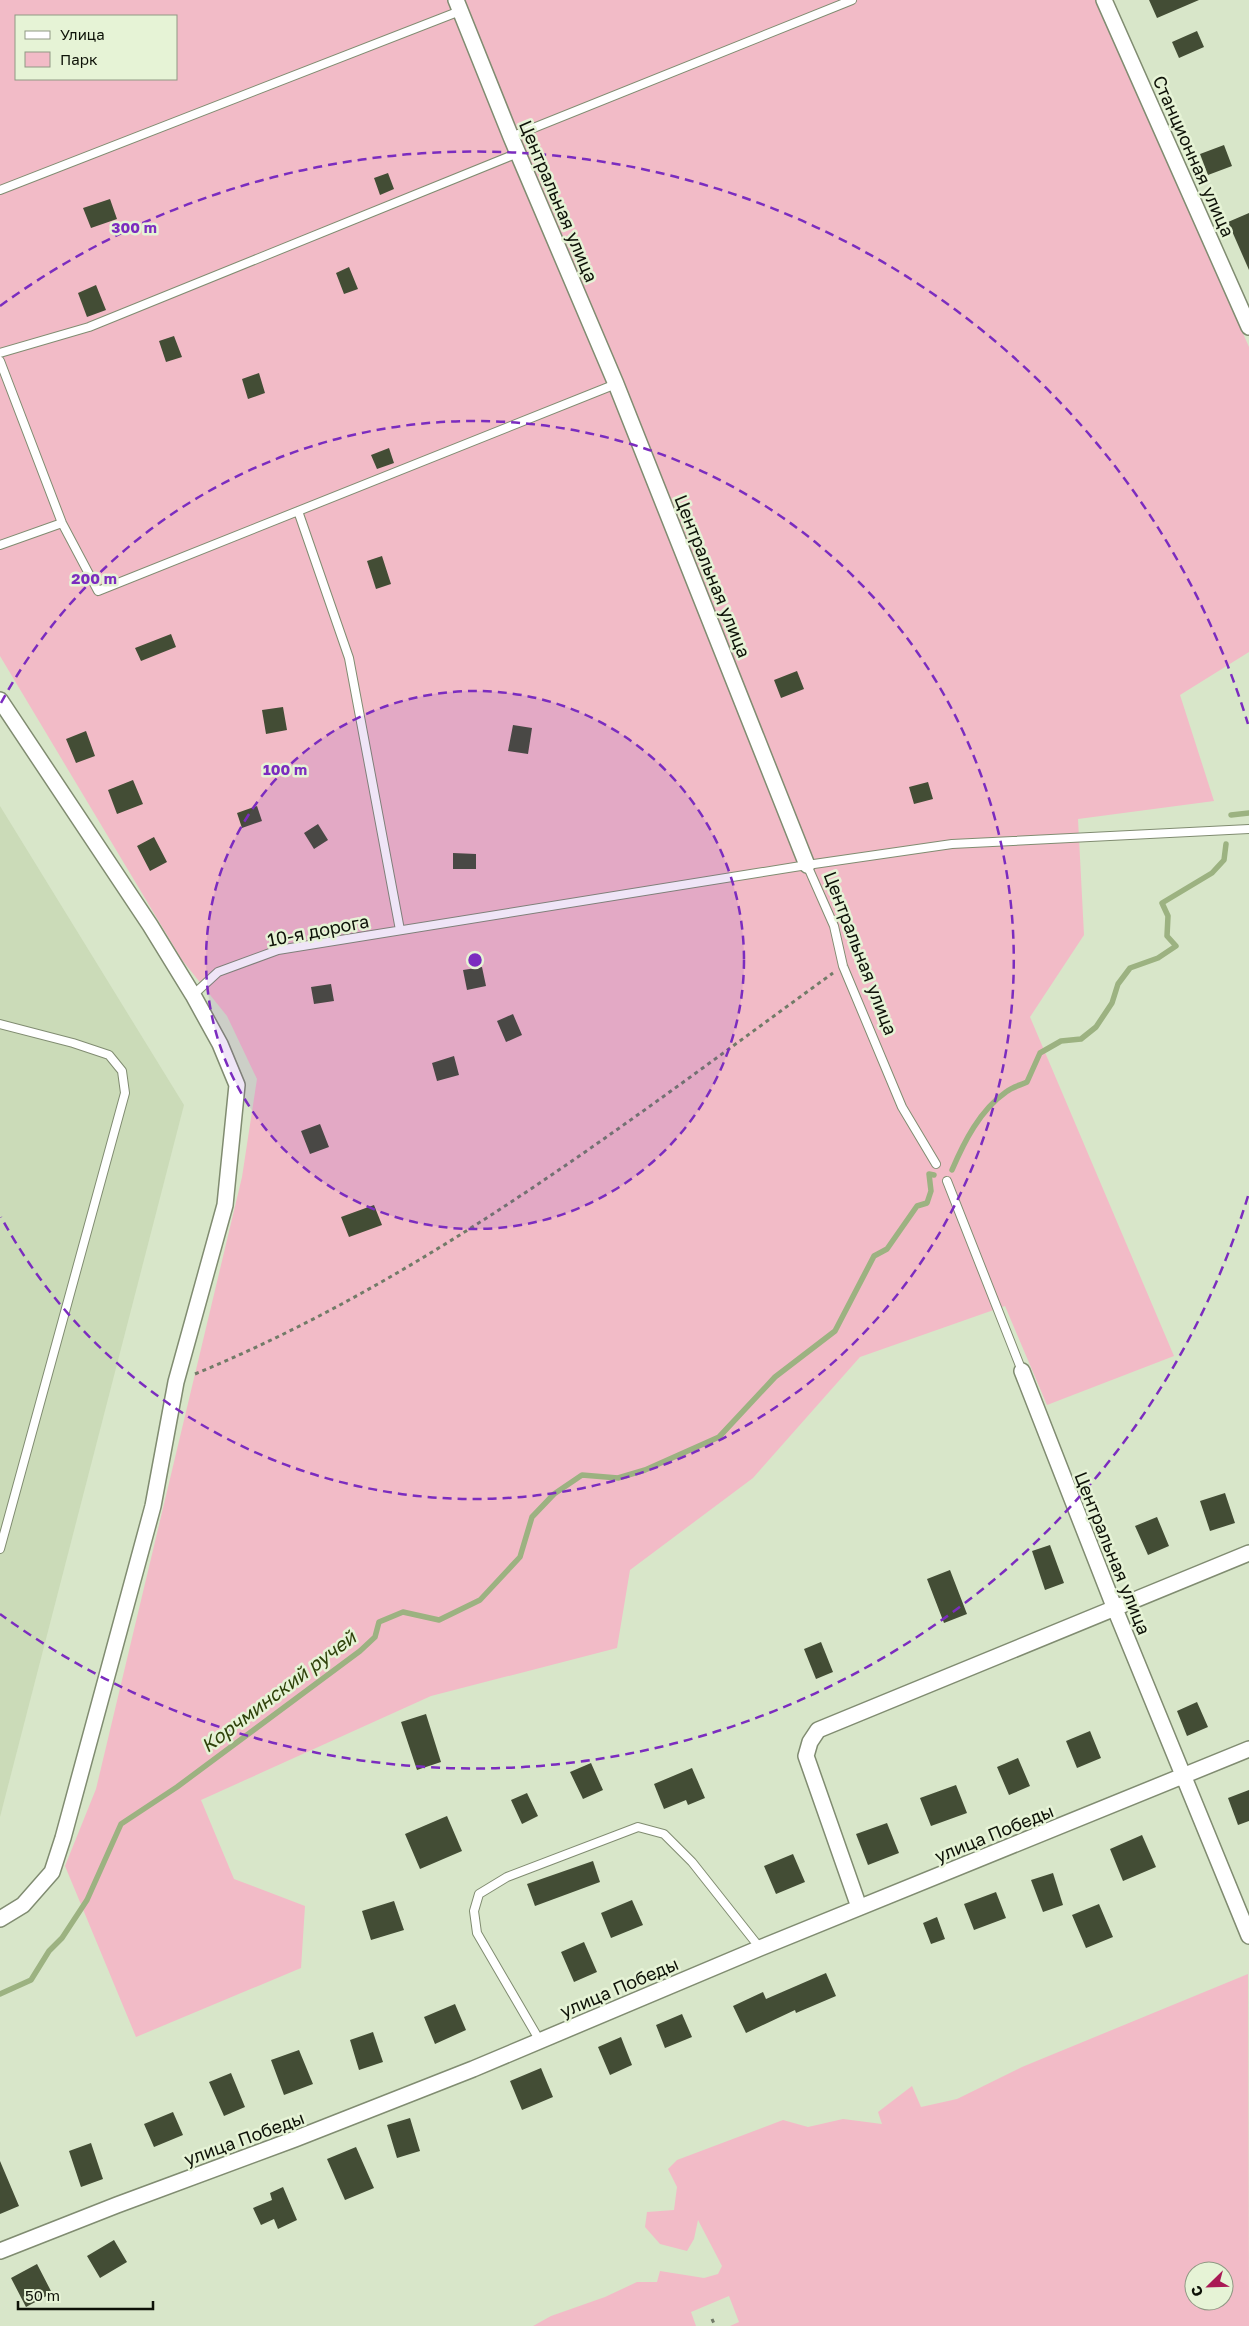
<svg xmlns="http://www.w3.org/2000/svg" width="1249" height="2326" viewBox="0 0 1249 2326" font-family="'Golos Text',sans-serif">
	<style>
		.built { fill: #cbdbb8 }
		.green { fill: #f2bbc7; fill-rule: evenodd }
		.lines { fill: none; stroke-linecap: round; stroke-linejoin: round }
		.stream { stroke: #9cb281; stroke-width: 5.5 }
		.building { fill: #434d35 }
		.service-casing { stroke: #808c71; stroke-width: 10 }
		.minor-casing { stroke: #808c71; stroke-width: 18 }
		.path { stroke: #727b68; stroke-width: 3; stroke-dasharray: 4 4; stroke-linecap: butt }
		.service { stroke: #fff; stroke-width: 8 }
		.minor { stroke: #fff; stroke-width: 15 }
		.ring { fill: none; stroke: #7b2cbf; stroke-width: 2.5; stroke-dasharray: 9 6 }
		.labels { text-anchor: middle; dominant-baseline: central; stroke-width: 5; stroke-linejoin: round; paint-order: stroke }
		.street-label { font-size: 18px; fill: #0e1208; stroke: #e6f3d6 }
		.water-label { font-size: 19px; font-style: italic; fill: #2f420a; stroke: #e6f3d6 }
		.centre { fill: #7b2cbf; stroke: #e6f3d6; stroke-width: 2.5 }
		.ring-label { font-size: 15px; text-anchor: middle; font-weight: bold; fill: #7b2cbf; stroke: #e6f3d6; stroke-width: 5; stroke-linejoin: round; paint-order: stroke }
	</style>
	<rect width="100%" height="100%" fill="#d8e6c9"/>
	<path class="built" d="M0,806l184,299 -184,712z"/>
	<path class="green" d="M0,0h1097l152,347v305l-69,43 34,106 -136,18 6,116 -54,82 144,339 -127,49 -42,-99 -145,51 -107,121 -123,92 -13,78 -186,48 -230,104 33,79 71,27 -4,62 -165,69 -71,-171 31,-77 146,-612 15,-98 -30,-63 -45,-56 -182,-304zM16,16h160v63h-160z
		M1248,1974l1,352h-519l9,-4 -10,-26 -38,16 5,14h-163l18,-10 54,-19 32,-15h20l3,-11 44,7 14,-4 4,-8 -24,-46 -4,19 -7,12 -27,-7 -15,-17 2,-15 27,-2 3,-23 -9,-18 9,-9 106,-40 25,7 35,-8 39,5 -4,-12 34,-26 9,21 36,-8 65,-32zM1194,2271h30v30h-30z"/>
	<g class="lines">
		<path class="stream" d="M1231,815l18,-2
			M952,1170c12,-28 28,-60 54,-78 6,-5 15,-7 21,-10l13,-29 21,-12 20,-2 15,-12 16,-24 6,-19 12,-16 28,-10 18,-12 -9,-10 1,-20 -6,-13 50,-30 12,-13 2,-16
			M0,1994l31,-14 18,-29 13,-13 25,-38 34,-76 56,-37 183,-136 15,-14 4,-15 24,-10 36,8 41,-20 40,-43 12,-40 22,-23 28,-19 36,3 27,-8 74,-33 56,-60 60,-46 39,-75 13,-7 30,-43 10,-3 4,-12 -2,-17 5,1"/>
	</g>
	<path class="building" d="M1149,0h50l-42,18z
		M1197,31l7,16 -25,11 -7,-16z
		M1224,145l8,21 -24,9 -8,-21z
		M388,173l6,16 -14,6 -6,-17z
		M110,199l7,20 -26,9 -8,-20z
		M1249,213v57l-21,-48z
		M349,267l9,22 -14,5 -8,-21z
		M96,285l10,25 -19,7 -9,-24z
		M174,336l8,21 -16,5 -7,-21z
		M259,373l6,20 -17,6 -6,-20z
		M389,448l5,15 -17,6 -6,-14z
		M382,556l9,28 -15,5 -9,-28z
		M171,634l5,13 -35,14 -6,-13z
		M797,671l7,18 -23,9 -7,-18z
		M283,707l4,23 -21,4 -4,-24z
		M513,725l19,3 -4,26 -20,-3z
		M86,731l9,25 -19,7 -10,-24z
		M133,780l10,24 -26,10 -9,-24z
		M928,782l5,17 -19,5 -5,-17z
		M257,806l5,15 -20,7 -5,-15z
		M318,824l10,16 -14,9 -10,-16z
		M154,837l13,25 -17,9 -13,-25z
		M453,853l23,1v15h-23z
		M482,967l4,19 -19,4 -4,-20z
		M331,984l3,17 -20,3 -3,-17z
		M513,1014l9,21 -16,7 -9,-21z
		M454,1056l5,19 -22,6 -5,-18z
		M320,1124l9,23 -19,7 -9,-23z
		M374,1205l8,20 -33,12 -8,-20z
		M1225,1493l10,30 -25,8 -10,-30z
		M1157,1517l12,29 -21,9 -13,-29z
		M1050,1545l14,38 -19,7 -13,-39z
		M950,1570l17,44 -23,9 -17,-44z
		M821,1642l12,30 -17,7 -12,-30z
		M1197,1702l11,25 -21,9 -10,-25z
		M426,1714l15,48 -24,8 -16,-48z
		M1090,1731l11,27 -24,10 -11,-27z
		M1018,1758l12,28 -21,9 -12,-28z
		M591,1763l12,27 -20,9 -13,-27z
		M692,1768l13,30 -17,7 -2,-5 -22,9 -10,-25z
		M956,1785l11,28 -36,13 -11,-28z
		M1249,1790v31l-11,4 -10,-27z
		M527,1793l11,23 -16,8 -11,-24z
		M447,1816l15,35 -42,18 -15,-35z
		M887,1823l12,30 -31,12 -12,-31z
		M1142,1835l14,32 -33,14 -13,-32z
		M793,1854l12,28 -29,12 -12,-28z
		M593,1861l7,21 -65,24 -8,-22z
		M1053,1873l10,32 -20,7 -12,-32z
		M996,1892l10,26 -32,12 -10,-26z
		M632,1900l11,25 -32,13 -10,-25z
		M394,1901l10,29 -33,10 -9,-29z
		M1099,1904l14,33 -27,11 -14,-33z
		M937,1917l8,22 -14,5 -8,-21z
		M584,1942l13,30 -23,10 -13,-30z
		M826,1973l10,23 -40,17 -1,-3 -49,23 -13,-27 30,-14 3,7z
		M455,2004l11,26 -31,14 -11,-27z
		M682,2014l10,23 -27,11 -9,-23z
		M373,2032l10,30 -24,8 -9,-30z
		M621,2037l11,28 -22,10 -12,-28z
		M299,2050l14,34 -29,11 -13,-35z
		M541,2068l12,29 -31,13 -12,-29z
		M231,2073l14,34 -21,9 -15,-34z
		M173,2112l10,23 -29,12 -10,-23z
		M410,2118l10,33 -23,7 -10,-33z
		M91,2143l12,36 -22,8 -12,-36z
		M356,2147l18,41 -29,12 -18,-41z
		M0,2161l19,45 -19,8z
		M283,2187l14,33 -19,9 -4,-10 -13,6 -8,-17 19,-8 -2,-7z
		M114,2240l13,22 -27,16 -13,-22z
		M37,2264l15,29 -26,14 -15,-29z"/>
	<g class="lines">
		<g class="service-casing">
			<path id="service" d="M511,137l341,-137
				M0,190l460,-179
				M0,353l89,-26 429,-174
				M0,361l62,162 36,68 518,-207
				M298,511l51,147 51,272
				M0,545l62,-22
				M807,865l27,61 9,40 59,141 34,57
				M193,995l25,-23 60,-22 529,-85 145,-21 297,-15
				M0,1024l73,19 36,12 13,16 3,22 -125,456
				M947,1181l75,190
				M540,2041l-63,-108 -3,-22 5,-17 28,-17 131,-50 26,7 28,28 68,86"/>
		</g>
		<g class="minor-casing">
			<path id="minor" d="M456,0l55,137 105,247 191,481
				M1104,0l145,327
				M0,700l150,225 43,70 27,49 17,41 -12,120 -49,177 -23,124 -90,332 -11,34 -29,33 -23,14
				M1022,1371l93,238 134,327
				M859,1907l-53,-151 4,-14 8,-12 431,-177
				M0,2251l117,-46 178,-66 178,-70 287,-121 489,-199"/>
		</g>
		<path class="path" d="M195,1374c233,-96 435,-254 638,-401
			M712,2319l3,7"/>
		<use href="#service" class="service"/>
		<use href="#minor" class="minor"/>
	</g>
	<circle cx="475" cy="960" r="269" fill="#7b2cbf" fill-opacity=".12"/>
	<g class="ring">
		<circle cx="475" cy="960" r="269"/>
		<path d="M1 703A539 539 0 1 1 1 1217"/>
		<path d="M1248 1196A808 808 0 0 1 0 1614M0 306A808 808 0 0 1 1248 724"/>
	</g>
	<g class="labels">
		<g class="street-label">
			<text transform="translate(1194 156) rotate(66)">Станционная улица</text>
			<text transform="translate(559 201) rotate(67)">Центральная улица</text>
			<text transform="translate(713 576) rotate(68)">Центральная улица</text>
			<text transform="translate(318 930) rotate(-11)">10-я дорога</text>
			<text transform="translate(861 953) rotate(69)">Центральная улица</text>
			<text transform="translate(1113 1553) rotate(68)">Центральная улица</text>
			<text transform="translate(994 1833) rotate(-22)">улица Победы</text>
			<text transform="translate(619 1987) rotate(-23)">улица Победы</text>
			<text transform="translate(244 2138) rotate(-20)">улица Победы</text>
		</g>
		<g class="water-label">
			<text transform="translate(278 1691) rotate(-37)">Корчминский ручей</text>
		</g>
	</g>
	<circle cx="475" cy="960" r="8" class="centre"/>
	<g class="ring-label">
		<text x="134" y="233">300 m</text>
		<text x="94" y="584">200 m</text>
		<text x="285" y="775">100 m</text>
	</g>
	<rect x="15" y="15" width="162" height="65" fill="#e6f3d6" stroke="#909984"/>
	<rect x="25" y="31" width="25" height="8" fill="#ffffff" stroke="#909984"/>
	<text x="60" y="40" font-size="15" fill="#0e1208">Улица</text>
	<rect x="25" y="52" width="25" height="15" fill="#f2bbc7" stroke="#909984"/>
	<text x="60" y="65" font-size="15" fill="#0e1208">Парк</text>
	<g transform="translate(1209 2286) rotate(247)"><circle r="24" fill="#e6f3d6" stroke="#909984"/>
	<path d="M0-4L9 19L0 12L-9 19Z" fill="#a91a55"/>
	<text y="-8" font-size="14" font-weight="bold" text-anchor="middle" fill="#0e1208">С</text>
	</g>
	<path d="M18 2301v8h135v-8" fill="none" stroke="#0e1208" stroke-width="2.5"/>
	<text x="25" y="2301" font-size="15" fill="#0e1208" stroke="#e6f3d6" stroke-width="4" paint-order="stroke">50 m</text>
</svg>
